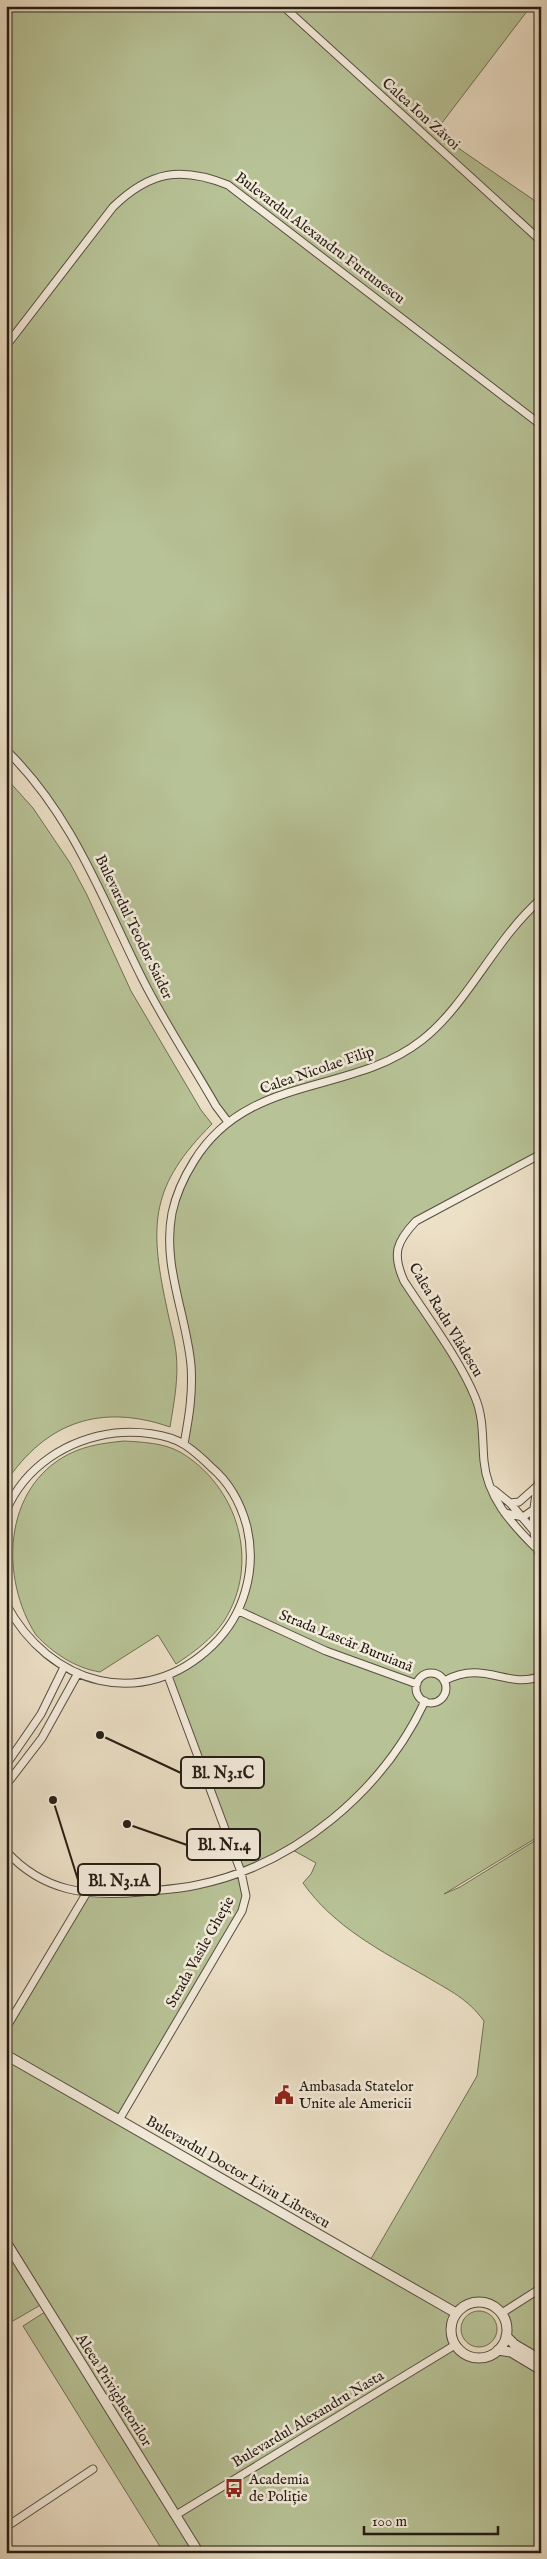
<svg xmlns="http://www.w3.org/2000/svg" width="547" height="2559" viewBox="0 0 547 2559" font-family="'IM FELL English',serif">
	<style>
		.green { fill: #b7c296; stroke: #6e7055; fill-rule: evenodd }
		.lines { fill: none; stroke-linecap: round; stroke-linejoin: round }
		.minor-casing { stroke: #574e41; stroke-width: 9 }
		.tertiary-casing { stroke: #574e41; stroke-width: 11 }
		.minor { stroke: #f3ebdb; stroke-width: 7 }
		.tertiary { stroke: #f3ebdb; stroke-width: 9 }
		.labels { text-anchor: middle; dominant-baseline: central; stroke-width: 5; stroke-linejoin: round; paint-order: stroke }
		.street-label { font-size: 15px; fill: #251d14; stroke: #f3ebdb }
		.poi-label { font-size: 15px; fill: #251d14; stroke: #f3ebdb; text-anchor: start }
		.leader { fill: none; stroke: #251d14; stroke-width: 2 }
		.callout-dot { fill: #251d14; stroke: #f3ebdb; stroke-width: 2 }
		.callout { fill: #f3ebdb; stroke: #251d14; stroke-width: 2 }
		.callout-label { font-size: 16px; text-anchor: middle; font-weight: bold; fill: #251d14 }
	</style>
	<rect width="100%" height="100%" fill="#ece0c7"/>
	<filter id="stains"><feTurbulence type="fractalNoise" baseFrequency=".004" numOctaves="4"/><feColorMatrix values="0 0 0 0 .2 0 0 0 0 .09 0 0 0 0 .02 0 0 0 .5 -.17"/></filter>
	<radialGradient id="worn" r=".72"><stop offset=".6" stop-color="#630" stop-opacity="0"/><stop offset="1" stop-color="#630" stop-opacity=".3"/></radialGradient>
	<path class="green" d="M12,6h519l-96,126 106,73v949l-102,55 -34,23 -8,33 78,133 9,65 13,40 38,44 6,12v276l-97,59 16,-7 81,-50v716h-377l-141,-227 25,-16 -4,-7 -38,22v-297l80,-134 78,-5 77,-17 -73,-196 55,-41 21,-38 6,-59 -17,-46 -49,-48 8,-60 -11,-67 -11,-93 21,-58 37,-44 -85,-141 -84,-165 -53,-66v-736zM291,1849l25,14 -5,11 -8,9c31,44 78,68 124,94 23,14 40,21 57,44l-7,55 -109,188 -249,-144 123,-209 2,-27 -3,-12zM478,2301c35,5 39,52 5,57 -38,5 -45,-53 -5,-57z
		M6,778l27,30 37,55 17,32 44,96 70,119 11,14c-61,61 -63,99 -46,180 3,16 8,32 10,48 3,26 -2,50 -6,75 -69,-24 -124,-5 -164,55z
		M124,1441c18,1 40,2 56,11 58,34 81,111 44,169 -12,18 -30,31 -48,43l-18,-29 -58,37c-25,-4 -47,-19 -64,-37 -36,-56 -34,-147 33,-181 18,-9 36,-11 55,-13z
		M461 2329a18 18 0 1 1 36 0a18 18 0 1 1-36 0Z"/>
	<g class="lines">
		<g class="minor-casing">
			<path id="minor" d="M283,6l258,235
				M6,346l107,-139c37,-36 68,-41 115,-22l313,240
				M6,750c66,64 96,148 136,228 22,44 50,86 74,128l12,16
				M184,1444c5,-27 9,-51 7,-79 -5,-52 -29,-99 -19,-152 4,-19 12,-36 22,-52 54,-88 157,-65 228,-121 46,-36 72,-100 119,-141
				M541,1473c-8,29 -12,58 0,86
				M494,1490l16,13 23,27
				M510,1503l9,-1 18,-16
				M6,1511c19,-45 62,-72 109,-78 21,-2 52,0 70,12 9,6 18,14 26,22 19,16 30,37 36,60 10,43 -3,88 -34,118 -70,68 -164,40 -207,-41
				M505,1513l18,4 10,-7
				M535,1547c-24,-24 -48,-50 -51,-86 -2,-22 0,-43 -9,-64 -15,-37 -49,-82 -71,-116 -12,-27 -8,-39 12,-60l125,-67
				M239,1611l87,40 91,33
				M416 1688a15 15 0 1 1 30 0a15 15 0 1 1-30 0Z
				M444,1681c41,-22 63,9 97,-5
				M6,1765l35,-51 23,-47
				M6,1785l36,-47 36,-65
				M6,1851c37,41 82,46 135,41 18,-2 38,-3 56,-7 98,-20 186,-94 228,-184
				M6,2028l80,-134
				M119,2120l123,-209 4,-15 -5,-24 -73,-196
				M502,2313l39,-25
				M176,2515l279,-170
				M6,2527l87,-58"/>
		</g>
		<g class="tertiary-casing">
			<path id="tertiary" d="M6,2055l450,258
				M6,2242l193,311
				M451 2330a28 28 0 1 1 56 0a28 28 0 1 1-56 0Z
				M506,2336l8,8 27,16
				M498,2350l13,2 30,18"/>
		</g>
		<use href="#minor" class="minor"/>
		<use href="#tertiary" class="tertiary"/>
	</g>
	<defs>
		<g id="civic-bare" transform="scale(1.5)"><path d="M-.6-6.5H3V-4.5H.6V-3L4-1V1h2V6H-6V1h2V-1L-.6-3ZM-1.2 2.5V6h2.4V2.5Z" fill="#8f2418" stroke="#f3ebdb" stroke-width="2.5" paint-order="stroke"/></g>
		<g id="bus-bare" transform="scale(1.5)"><path d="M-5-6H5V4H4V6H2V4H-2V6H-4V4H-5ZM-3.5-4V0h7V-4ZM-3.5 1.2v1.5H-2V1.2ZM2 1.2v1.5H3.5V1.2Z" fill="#8f2418" stroke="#f3ebdb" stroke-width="2.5" paint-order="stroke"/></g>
	</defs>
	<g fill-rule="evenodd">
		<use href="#civic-bare" x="284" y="2095"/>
		<use href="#bus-bare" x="234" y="2488"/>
	</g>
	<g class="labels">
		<g class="street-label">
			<text transform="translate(421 114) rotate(42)">Calea Ion Zăvoi</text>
			<text transform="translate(320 238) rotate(37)">Bulevardul Alexandru Furtunescu</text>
			<text transform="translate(134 927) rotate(64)">Bulevardul Teodor Saider</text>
			<text transform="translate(317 1070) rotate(-19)">Calea Nicolae Filip</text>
			<text transform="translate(446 1320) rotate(59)">Calea Radu Vlădescu</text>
			<text transform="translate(346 1641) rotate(22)">Strada Lascăr Buruiană</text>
			<text transform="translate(200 1952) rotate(-61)">Strada Vasile Gheție</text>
			<text transform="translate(238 2172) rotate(30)">Bulevardul Doctor Liviu Librescu</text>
			<text transform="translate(114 2390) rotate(58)">Aleea Privighetorilor</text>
			<text transform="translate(308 2419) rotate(-31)">Bulevardul Alexandru Nasta</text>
		</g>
		<g class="poi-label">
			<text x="299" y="2086">Ambasada Statelor<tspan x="299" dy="17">Unite ale Americii</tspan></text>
			<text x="249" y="2479">Academia<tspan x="249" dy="17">de Poliție</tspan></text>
		</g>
	</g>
	<path class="leader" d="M100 1735L181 1773M127 1824L187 1845M53 1800L78 1880"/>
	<g class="callout-dot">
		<circle cx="100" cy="1735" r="5"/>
		<circle cx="127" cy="1824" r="5"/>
		<circle cx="53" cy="1800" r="5"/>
	</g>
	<g class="callout">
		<rect x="181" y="1757" width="83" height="31" rx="5"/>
		<rect x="187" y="1829" width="73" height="31" rx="5"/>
		<rect x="78" y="1864" width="82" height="31" rx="5"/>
	</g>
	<g class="callout-label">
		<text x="223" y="1778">Bl. N3.1C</text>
		<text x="224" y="1850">Bl. N1.4</text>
		<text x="119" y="1886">Bl. N3.1A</text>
	</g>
	<rect width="547" height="2559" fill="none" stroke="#ece0c7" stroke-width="25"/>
	<rect x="8" y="8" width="532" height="2544" fill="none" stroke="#251d14" stroke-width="2.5"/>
	<rect x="12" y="12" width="522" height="2534" fill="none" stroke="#251d14"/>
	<path d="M364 2526v8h134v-8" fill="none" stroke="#251d14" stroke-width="2.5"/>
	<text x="372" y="2526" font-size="15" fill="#251d14" stroke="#f3ebdb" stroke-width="4" paint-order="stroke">100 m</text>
	<rect width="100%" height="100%" filter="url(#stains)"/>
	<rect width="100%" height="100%" fill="url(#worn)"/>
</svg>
